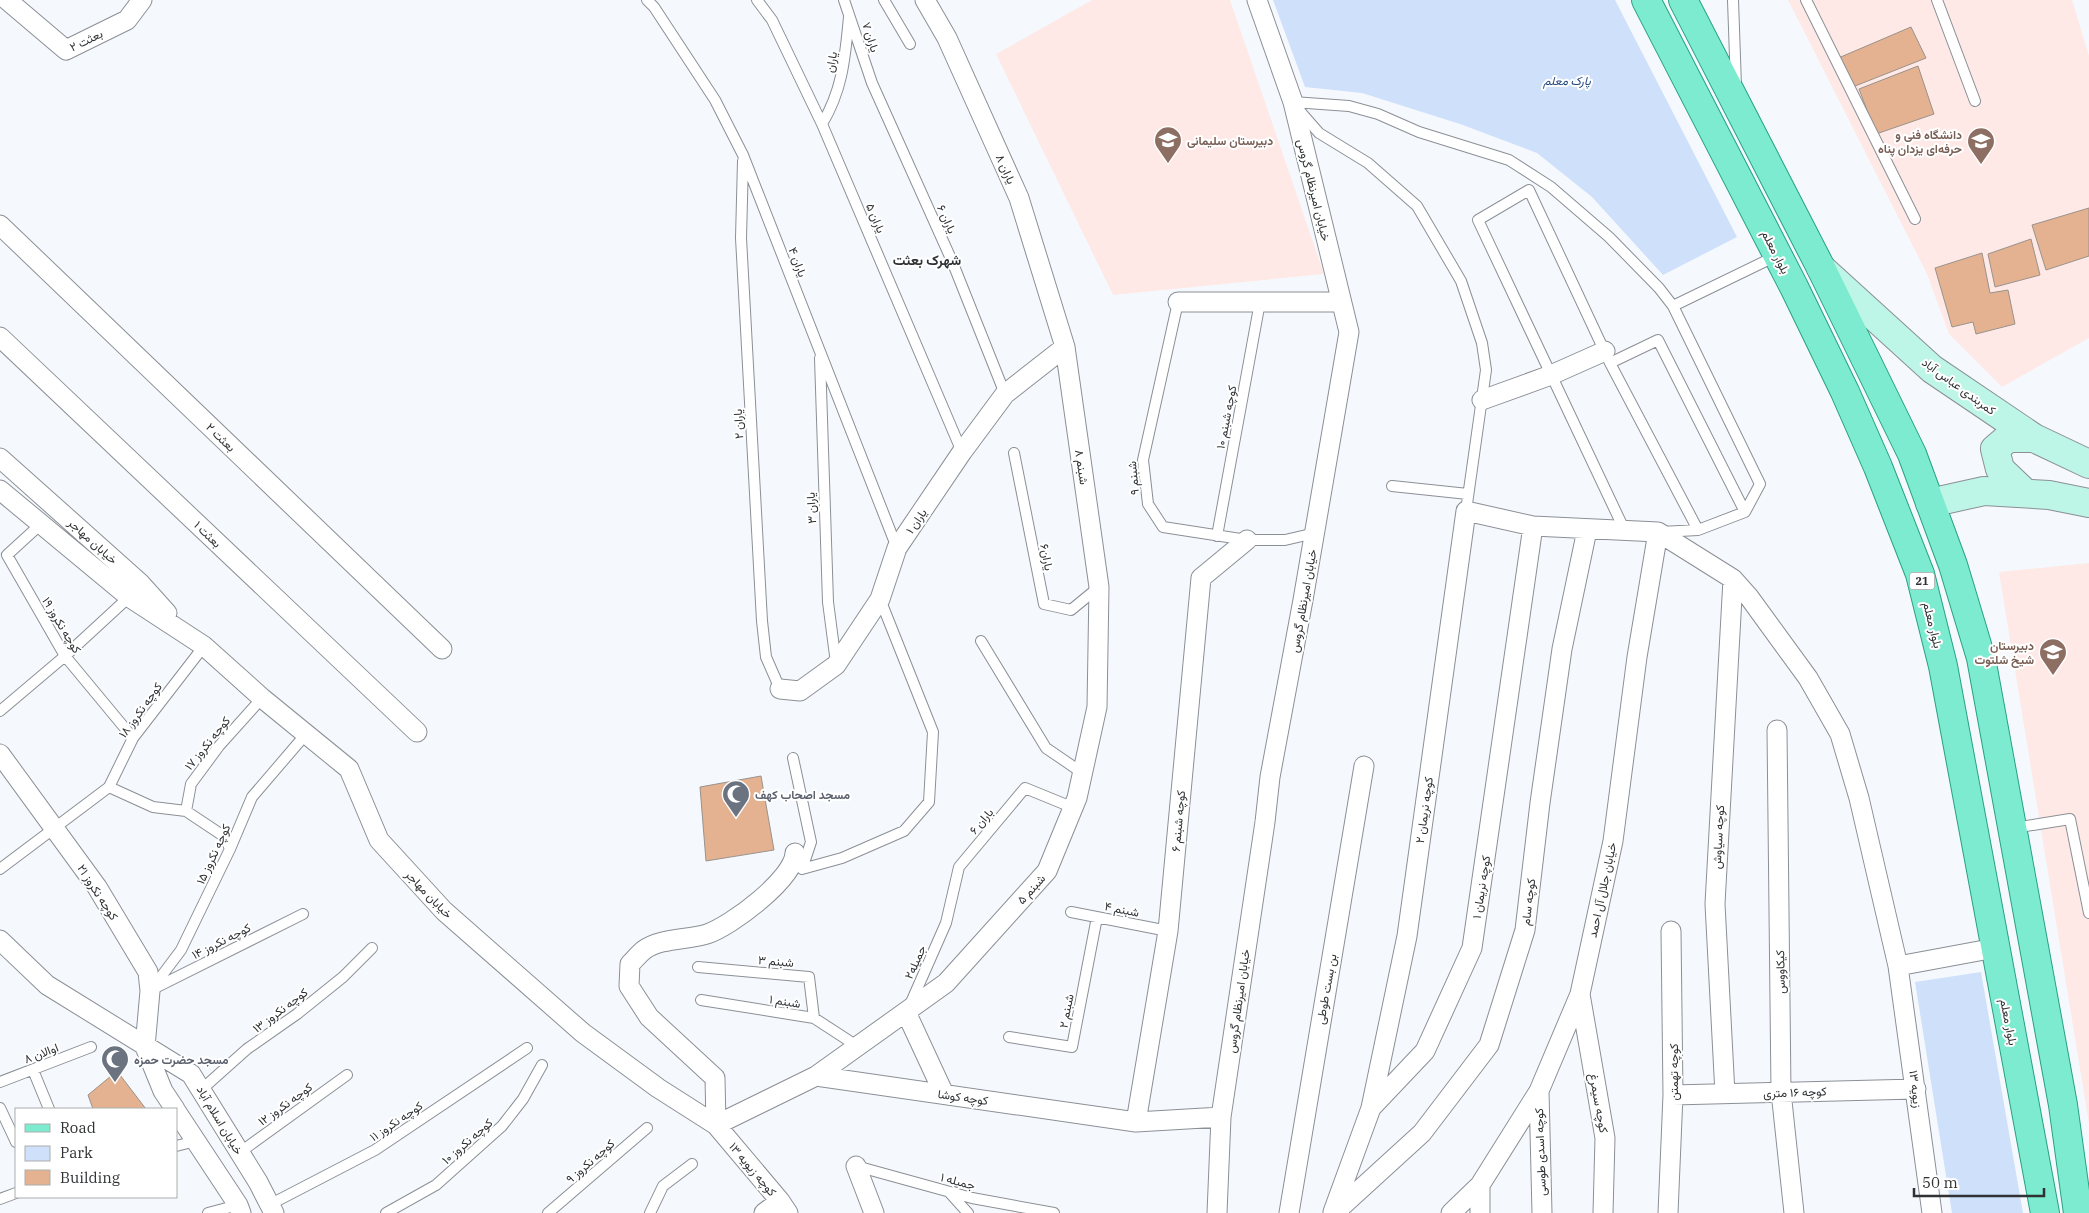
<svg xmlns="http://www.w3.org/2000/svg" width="2089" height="1213" viewBox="0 0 2089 1213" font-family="'IBM Plex Serif',Vazirmatn,serif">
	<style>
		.education { fill: #fee9e6 }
		.green { fill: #cfe0fa }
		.building { fill: #e4b290; stroke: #99928d }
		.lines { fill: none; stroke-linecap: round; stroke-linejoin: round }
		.service-casing { stroke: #8b9096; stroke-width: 12 }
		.minor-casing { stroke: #8b9096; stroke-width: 21 }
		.secondary-casing { stroke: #8b9096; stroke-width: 30 }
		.primary-casing { stroke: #28a184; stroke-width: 30 }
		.service { stroke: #fff; stroke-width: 10 }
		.minor { stroke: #fff; stroke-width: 19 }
		.secondary { stroke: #bdf5e7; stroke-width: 28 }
		.primary { stroke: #7cebcf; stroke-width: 28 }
		.labels { text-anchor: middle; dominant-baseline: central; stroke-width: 4; stroke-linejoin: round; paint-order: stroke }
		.shield { fill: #fff; stroke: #6d6f70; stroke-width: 1 }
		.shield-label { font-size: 11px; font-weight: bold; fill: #2f3133 }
		.street-label { font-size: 12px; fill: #2f3133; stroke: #fff }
		.park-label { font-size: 12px; font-style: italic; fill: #234a82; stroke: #fff }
		.education-label { font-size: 12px; font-weight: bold; fill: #785e54; stroke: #fff; text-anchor: end }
		.worship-label { font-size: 12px; font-weight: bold; fill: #5b616d; stroke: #fff; text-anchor: start }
		.neighbourhood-label { font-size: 14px; font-weight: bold; fill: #2f3133; stroke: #fff }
	</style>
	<rect width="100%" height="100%" fill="#f5f9fe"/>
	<path class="education" d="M1092,0h138l94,274 -211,21 -117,-241z
		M1788,0h284l17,56v282l-87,49 -53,-53 -22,-60z
		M2089,563v561l-90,-552z"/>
	<path class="green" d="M1273,0h342l122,237 -74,38 -71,-78 -55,-44 -77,-29 -98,-31 -57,-6z
		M1981,972l42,241h-71l-37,-231z"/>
	<path class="building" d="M1911,27l15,31 -76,30 -14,-29z
		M1918,66l16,48 -58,20 -17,-45z
		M2089,208v48l-43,14 -14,-45z
		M2031,239l9,36 -45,12 -7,-33z
		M1982,253l8,40 18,-3 7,34 -39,10 -3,-12 -21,5 -17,-59z
		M761,776l13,74 -68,11 -6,-74z
		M117,1071l29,38h-53l-5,-14z"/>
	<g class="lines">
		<g class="service-casing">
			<path id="service" d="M647,0l7,7 61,93 28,55 154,393
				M757,0l15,20 50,104 140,328
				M844,0l28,83 80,178 53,133
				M884,0l26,44
				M1733,0l3,86
				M1806,0l109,219
				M1937,0l38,101
				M1293,102l56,4 29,8 41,18 90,28 42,27 58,50 50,51 14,18 87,178 -15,28 -47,18 -37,2
				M1298,109l21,24 49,30 49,43 44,75 21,62 4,27 -20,141
				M822,124c21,-35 23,-67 27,-107
				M743,161l-2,77 21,383 4,36 14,32
				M1178,302l-35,158 5,44 15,23 84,13h38l30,-7
				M1673,306l103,-50
				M820,358l8,244 8,61
				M1610,363l48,-23 87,172
				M1014,453l30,151 27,6 28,-23
				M1392,486l76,8
				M42,523l-35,32 58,101 68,82
				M1624,529l-146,-309 51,-30 81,173 88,167
				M1217,536l43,-234
				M981,641l65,107 38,26
				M0,711l65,-55 64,-59
				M793,758l18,84 -9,27 40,-11 62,-27 25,-29 4,-70 -53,-133
				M109,787l44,20 33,4 39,26 5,12
				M186,811l5,-27 28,-38 43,-48
				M2014,828l56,-9 19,94
				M0,869l109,-82 24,-49 71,-92
				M1071,912l97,19
				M698,967l111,10 5,41
				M153,989l150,-75
				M151,990l30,-40 49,-101 22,-52 54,-63
				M701,1000l113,18 43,28
				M909,1007l37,-84 13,-56 66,-79 49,20
				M1009,1037l63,10 25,-130
				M33,1070l16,39
				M0,1082l91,-35
				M201,1090l46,-41 50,-35 46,-37 29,-29
				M0,1108l16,34
				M176,1146l20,-5
				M239,1153l108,-78
				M856,1166l116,32 82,15
				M949,1192l19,21
				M0,1199l16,-6
				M271,1204l104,-54 152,-102
				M208,1213l30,-8
				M386,1213l50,-28 66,-59 21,-27 19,-34
				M548,1213l99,-85
				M650,1213l13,-27 29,-22"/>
		</g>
		<g class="minor-casing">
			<path id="minor" d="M7,0l59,50 61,-30 15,-20
				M0,225l442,424
				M1178,302h163
				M0,337l417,395
				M1482,400l69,-25 54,-24
				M0,458l140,125 27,30
				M0,490l129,107 75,49 58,52 87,71 30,71 65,71 139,122 75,55 58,37 64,76 8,12
				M780,689l20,2 36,-26 44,-66 17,-51 65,-96 43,-58 60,-47
				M1777,730l4,362 13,121
				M0,754l97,133 51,85 2,19 -5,56 18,44 12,18
				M0,940l47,45 144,89 67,108 16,31
				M1898,966l97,-18
				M1580,994l25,144 -2,75
				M906,1012l38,82
				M816,1076l130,-93 101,-112 30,-73 20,-91 2,-120 -34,-240 -46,-149 -72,-160 -22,-38
				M1539,1091l3,122
				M1725,1094l-10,-190 18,-325
				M1673,1095l243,-6
				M1371,1108l36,-172 59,-425 67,15 125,6 75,47 16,18 59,81 32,56 19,64 39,168 34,247
				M176,1111l62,94 3,8
				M1136,1122l32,-191 33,-353 46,-38
				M716,1125l100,-49 320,46 85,-5
				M716,1125l-1,-47 -66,-61 -20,-31 1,-22c5,-5 9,-10 14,-14 16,-12 44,-10 63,-16 24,-8 87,-55 88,-81
				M856,1166l18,47
				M1333,1212l38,-104 54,-57 47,-103 61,-422
				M764,1213l16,-12
				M1217,1213l4,-96 44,-295 5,-45 33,-177 46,-268 -56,-230 -36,-102
				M1289,1213l75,-447
				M1337,1213l5,-7 80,-73 67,-88 36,-115 15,-127 22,-154 25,-119
				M1451,1213l29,-28 59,-94 41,-97 33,-153 24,-184 21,-125
				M1480,1213v-28
				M1668,1213l5,-118 -2,-164"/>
		</g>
		<g class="secondary-casing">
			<path id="secondary" d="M1821,268l111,101 102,69 55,26
				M2025,493l-25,-24 -5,-20 13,-11h26
				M1930,503l54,-12 65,4 40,8"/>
		</g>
		<g class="primary-casing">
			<path id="primary" d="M1646,0l148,287 51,105 33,75 42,107 23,92 102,547
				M1683,0l138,268 91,186 41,111 28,93 82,447 15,108"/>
		</g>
		<use href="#service" class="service"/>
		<use href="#minor" class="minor"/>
		<use href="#secondary" class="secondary"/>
		<use href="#primary" class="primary"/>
	</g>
	<defs>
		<g id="school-pin" transform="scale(1.4375)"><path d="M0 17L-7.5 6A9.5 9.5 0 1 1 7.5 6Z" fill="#8d6e63" stroke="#fff"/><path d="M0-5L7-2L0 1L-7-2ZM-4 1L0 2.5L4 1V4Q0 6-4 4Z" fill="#fff"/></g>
		<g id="university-pin" transform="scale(1.4375)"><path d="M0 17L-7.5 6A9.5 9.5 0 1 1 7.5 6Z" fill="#8d6e63" stroke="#fff"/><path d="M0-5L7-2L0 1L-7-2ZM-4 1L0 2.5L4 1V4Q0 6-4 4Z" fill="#fff"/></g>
		<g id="mosque-pin" transform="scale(1.4375)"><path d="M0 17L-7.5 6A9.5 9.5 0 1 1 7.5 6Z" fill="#6b7280" stroke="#fff"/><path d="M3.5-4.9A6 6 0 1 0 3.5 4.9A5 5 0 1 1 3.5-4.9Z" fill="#fff"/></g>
	</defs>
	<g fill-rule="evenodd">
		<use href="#school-pin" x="1168" y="140"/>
		<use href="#university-pin" x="1981" y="141"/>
		<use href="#school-pin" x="2053" y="652"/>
		<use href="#mosque-pin" x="736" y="794"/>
		<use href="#mosque-pin" x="115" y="1059"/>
	</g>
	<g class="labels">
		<rect class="shield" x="1909.5" y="572.5" width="25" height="17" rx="4"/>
		<g class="shield-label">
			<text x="1922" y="581">21</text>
		</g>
		<g class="street-label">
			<text transform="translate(871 37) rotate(72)">یاران ۷</text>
			<text transform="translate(86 40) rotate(-26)">بعثت ۲</text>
			<text transform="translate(831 62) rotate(-80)">یاران</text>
			<text transform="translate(1006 169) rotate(66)">یاران ۸</text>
			<text transform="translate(1314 190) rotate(76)">خیابان امیرنظام گروس</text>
			<text transform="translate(876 218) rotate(67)">یاران ۵</text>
			<text transform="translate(947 219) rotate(66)">یاران ۶</text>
			<text transform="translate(1776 252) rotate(63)">بلوار معلم</text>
			<text transform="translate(798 262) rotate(69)">یاران ۴</text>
			<text transform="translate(1959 386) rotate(36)">کمربندی عباس آباد</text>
			<text transform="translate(1226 417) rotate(-79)">کوچه شبنم ۱۰</text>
			<text transform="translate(738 424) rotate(-93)">یاران ۲</text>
			<text transform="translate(221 437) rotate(44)">بعثت ۲</text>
			<text transform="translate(1082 467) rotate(82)">شبنم ۸</text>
			<text transform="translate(1133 478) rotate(-95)">شبنم ۹</text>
			<text transform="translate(811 508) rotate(-93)">یاران ۳</text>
			<text transform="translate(916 521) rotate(-56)">یاران ۱</text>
			<text transform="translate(208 534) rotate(44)">بعثت ۱</text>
			<text transform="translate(93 541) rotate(42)">خیابان مهاجر</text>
			<text transform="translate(1047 557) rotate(79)">یاران۶</text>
			<text transform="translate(1303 601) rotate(-80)">خیابان امیرنظام گروس</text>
			<text transform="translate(62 625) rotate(59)">کوچه نکروز ۱۹</text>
			<text transform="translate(1933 625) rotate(76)">بلوار معلم</text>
			<text transform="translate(140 710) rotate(-54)">کوچه نکروز ۱۸</text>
			<text transform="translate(207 743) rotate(-51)">کوچه نکروز ۱۷</text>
			<text transform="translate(1424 810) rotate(-82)">کوچه نریمان ۲</text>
			<text transform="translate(981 821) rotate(-50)">باران ۶</text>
			<text transform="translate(1178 821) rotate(-85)">کوچه شبنم ۶</text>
			<text transform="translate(1718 837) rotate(-87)">کوچه سیاوش</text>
			<text transform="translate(213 854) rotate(-65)">کوچه نکروز ۱۵</text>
			<text transform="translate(1481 887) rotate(-81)">کوچه نریمان ۱</text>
			<text transform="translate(1031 889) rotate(-48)">شبنم ۵</text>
			<text transform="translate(1602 890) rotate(-78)">خیابان جلال آل احمد</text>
			<text transform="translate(98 892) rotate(57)">کوچه نکروز ۲۱</text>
			<text transform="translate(429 894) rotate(46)">خیابان مهاجر</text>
			<text transform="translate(1528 902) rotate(-83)">کوچه سام</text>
			<text transform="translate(1122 909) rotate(11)">شبنم ۴</text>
			<text transform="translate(221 941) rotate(-27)">کوچه نکروز ۱۴</text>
			<text transform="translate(776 961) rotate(5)">شبنم ۳</text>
			<text transform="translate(915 962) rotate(-66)">جمیله۲</text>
			<text transform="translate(1780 972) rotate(-91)">کیکاووس</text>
			<text transform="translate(1326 989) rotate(-80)">بن بست طوطی</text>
			<text transform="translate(785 1001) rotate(9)">شبنم ۱</text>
			<text transform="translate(1238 1001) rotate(-82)">خیابان امیرنظام گروس</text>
			<text transform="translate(280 1010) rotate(-37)">کوچه نکروز ۱۳</text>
			<text transform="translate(1066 1011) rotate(-79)">شبنم ۲</text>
			<text transform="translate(2009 1022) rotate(79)">بلوار معلم</text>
			<text transform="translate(41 1053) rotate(-21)">اوالان ۸</text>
			<text transform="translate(1673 1072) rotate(-90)">کوچه تهمتن</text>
			<text transform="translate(1916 1089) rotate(83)">زیویه ۱۳</text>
			<text transform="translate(1795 1092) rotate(-2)">کوچه ۱۶ متری</text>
			<text transform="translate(963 1097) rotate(8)">کوچه کوشا</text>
			<text transform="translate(1599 1103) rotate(80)">کوچه سیمرغ</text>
			<text transform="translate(285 1104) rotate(-36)">کوچه نکروز ۱۲</text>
			<text transform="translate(220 1120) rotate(59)">خیابان اسلام آباد</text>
			<text transform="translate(396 1121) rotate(-34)">کوچه نکروز ۱۱</text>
			<text transform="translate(467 1141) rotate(-41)">کوچه نکروز ۱۰</text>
			<text transform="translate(1540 1152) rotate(-92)">کوچه اسدی طوسی</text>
			<text transform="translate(590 1161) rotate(-41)">کوچه نکروز ۹</text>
			<text transform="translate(753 1169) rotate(50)">کوچه زیویه ۱۳</text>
			<text transform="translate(958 1181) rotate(15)">جمیله ۱</text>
		</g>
		<g class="park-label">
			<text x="1567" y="80">پارک معلم</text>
		</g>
		<g class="education-label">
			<text x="1962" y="134">دانشگاه فنی و<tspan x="1962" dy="14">حرفه‌ای یزدان پناه</tspan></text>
			<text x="1187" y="140" text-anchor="start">دبیرستان سلیمانی</text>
			<text x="2034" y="645">دبیرستان<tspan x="2034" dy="14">شیخ شلتوت</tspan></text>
		</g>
		<g class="worship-label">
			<text x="755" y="794">مسجد اصحاب کهف</text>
			<text x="134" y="1059">مسجد حضرت حمزه</text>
		</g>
		<g class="neighbourhood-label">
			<text x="927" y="260">شهرک بعثت</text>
		</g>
	</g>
	<rect x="15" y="1108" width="162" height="90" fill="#ffffff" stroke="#acadad"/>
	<rect x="25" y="1124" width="25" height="8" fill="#7cebcf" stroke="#acadad"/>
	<text x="60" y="1133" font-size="15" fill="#2f3133">Road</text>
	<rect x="25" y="1146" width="25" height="15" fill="#cfe0fa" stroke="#acadad"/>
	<text x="60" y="1158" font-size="15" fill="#2f3133">Park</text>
	<rect x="25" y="1170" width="25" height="15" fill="#e4b290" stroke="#acadad"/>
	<text x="60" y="1183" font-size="15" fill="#2f3133">Building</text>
	<path d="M1914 1188v8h130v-8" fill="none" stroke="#2f3133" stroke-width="2.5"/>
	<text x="1922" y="1188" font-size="15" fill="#2f3133" stroke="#ffffff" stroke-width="4" paint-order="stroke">50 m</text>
</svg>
